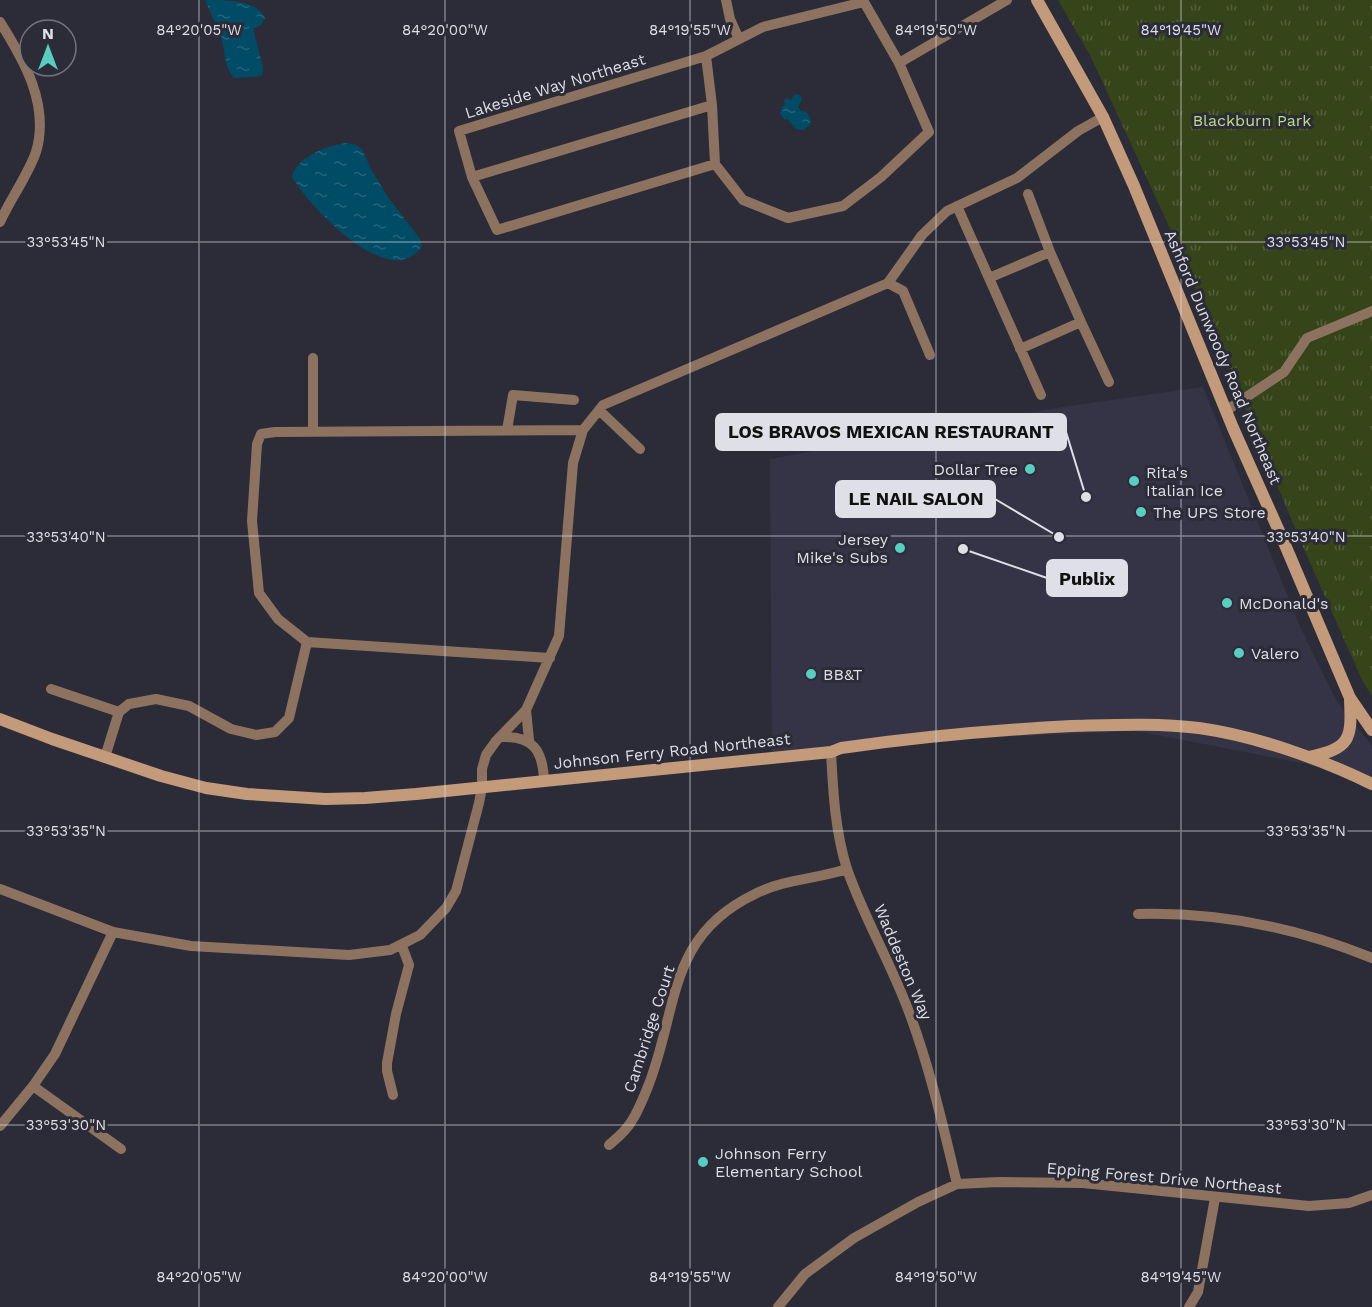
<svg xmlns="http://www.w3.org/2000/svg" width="1372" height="1307" viewBox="0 0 1372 1307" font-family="'Work Sans',sans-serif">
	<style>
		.built { fill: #353447 }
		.park { fill: url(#park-tufts) }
		.pitch { fill: #364419 }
		.water { fill: url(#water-ripples) }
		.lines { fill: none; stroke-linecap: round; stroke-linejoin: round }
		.minor { stroke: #8d735f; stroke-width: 10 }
		.secondary { stroke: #c39a7a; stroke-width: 12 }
		.ticks { fill: none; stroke: #dfdfe8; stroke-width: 1.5; stroke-opacity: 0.45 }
		.poi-dot { fill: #58cec0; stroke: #2c2c39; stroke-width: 2 }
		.labels { text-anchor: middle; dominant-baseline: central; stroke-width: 6; stroke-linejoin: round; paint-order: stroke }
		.street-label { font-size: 16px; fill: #dfdfe8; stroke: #2c2c39 }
		.park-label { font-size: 16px; fill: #bddf80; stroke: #2c2c39 }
		.poi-label { font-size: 16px; fill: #dfdfe8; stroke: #2c2c39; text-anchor: start }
		.ticks-label { font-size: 15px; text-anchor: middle; fill: #dfdfe8; stroke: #2c2c39; stroke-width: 6; stroke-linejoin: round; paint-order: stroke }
		.leader { fill: none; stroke: #dfdfe8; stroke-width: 2 }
		.callout-dot { fill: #dfdfe8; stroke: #2c2c39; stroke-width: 2 }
		.callout { fill: #dfdfe8; stroke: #dfdfe8; stroke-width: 2 }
		.callout-label { font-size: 18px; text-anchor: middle; font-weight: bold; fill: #111 }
	</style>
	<defs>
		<pattern id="park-tufts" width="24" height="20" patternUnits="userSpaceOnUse" patternTransform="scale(1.5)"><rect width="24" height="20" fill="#364419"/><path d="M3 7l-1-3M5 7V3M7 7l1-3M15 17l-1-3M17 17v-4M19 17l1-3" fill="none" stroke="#535f3a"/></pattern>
		<pattern id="water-ripples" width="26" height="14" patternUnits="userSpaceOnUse" patternTransform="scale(1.5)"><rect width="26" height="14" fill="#004b65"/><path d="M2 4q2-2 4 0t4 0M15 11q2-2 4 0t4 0" fill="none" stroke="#25647b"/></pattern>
	</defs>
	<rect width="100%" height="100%" fill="#2c2c39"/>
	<path class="built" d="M1203,387l98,242 35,71 36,46v41l-55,-21 -180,-35 -186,8 -179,21 -2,-301 293,-52z"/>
	<path class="park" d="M1058,0h314v696l-10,-16 -65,-147 -124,-298 -83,-180z"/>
	<path class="pitch" d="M1372,448v39l-18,-24z"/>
	<path class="water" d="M205,0c22,0 52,0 60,18l-4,7 -8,4 10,38 -1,9 -28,2c-10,-11 -8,-23 -12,-37 -3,-14 -12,-28 -17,-41z
		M795,94l5,1 2,4 -4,8 3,4 6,1 4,8 -2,6 -6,4 -7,-1 -9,-10 -2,1 -5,-7 2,-6 3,-2 -1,-5 4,-2 2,3z
		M348,143l8,2 6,4 10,22 16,26 32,42 2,7c-32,48 -113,-40 -130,-69 4,-20 37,-33 56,-34z"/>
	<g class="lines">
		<path class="minor" d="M726,0l4,19 9,20
			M864,2l35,61 30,69 -48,45 -38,29 -55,12 -45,-18 -28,-36 -218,66 -25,-53 -13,-46 247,-75 57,-29z
			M0,22c24,38 50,83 36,130 -8,23 -25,46 -36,70
			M706,56l6,49
			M899,63l108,-63
			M472,177l240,-72 3,59
			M1028,194l22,58
			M957,206l84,189
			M989,278l61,-26 31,70
			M888,283l15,8 27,64
			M1020,349l61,-27 28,60
			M313,358v74
			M599,410l41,39
			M1227,410l57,-38 23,-34 65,-27
			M507,430l6,-35 61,5
			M550,658l-243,-16 -29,-23 -19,-26 -7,-72 5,-77 4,-10 14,-2 308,-2
			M51,689l68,23
			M526,710l3,30
			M501,737c32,-1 42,13 43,44
			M831,752c2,39 4,79 16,117 17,49 44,94 62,143 21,56 34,114 48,172
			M105,757l14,-45 10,-8 27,-5 33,7 42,23 25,6 19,-3 14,-14 18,-76
			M0,889l113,43 78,14 158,9 41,-5 30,-15 26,-27 10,-17 23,-88 3,-16v-18l4,-14 10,-14 30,-31 33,-74 14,-173 10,-33 20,-25 285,-122 34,-48 25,-24 70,-33 61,-47 25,-14
			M1138,914c82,-2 158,13 234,44
			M33,1086l88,63
			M393,1095l-6,-24v-8l9,-49 13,-49 -7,-19
			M0,1126l33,-40 22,-32 58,-122
			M609,1145c8,-7 17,-14 22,-23 7,-10 11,-21 16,-33 32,-78 18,-152 108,-195 29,-15 62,-15 92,-25
			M778,1307l27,-33 49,-36 64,-36 39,-18 42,-2 84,1 226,23 40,-3 23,-8
			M1189,1307l9,-15 17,-94"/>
		<path class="secondary" d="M1037,0l66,117 31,69 99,242 50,112 67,158 22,32
			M0,719l52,20 109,37 45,12 41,6 78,5 40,-1 51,-4 415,-42 10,-4c77,-11 154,-18 231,-22 43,-1 85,-3 127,2 57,8 122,31 173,56
			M1309,757c41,-9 43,-17 41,-57"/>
	</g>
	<path class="ticks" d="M199,0v1307M445,0v1307M690,0v1307M936,0v1307M1181,0v1307M0,242h1372M0,536h1372M0,831h1372M0,1125h1372"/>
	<g class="poi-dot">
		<circle cx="1030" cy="469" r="6"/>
		<circle cx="1134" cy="481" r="6"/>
		<circle cx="1141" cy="512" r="6"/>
		<circle cx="900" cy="548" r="6"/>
		<circle cx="1227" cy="603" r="6"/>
		<circle cx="1239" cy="653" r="6"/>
		<circle cx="811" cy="674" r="6"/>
		<circle cx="703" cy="1162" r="6"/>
	</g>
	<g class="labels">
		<g class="street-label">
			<text transform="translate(555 86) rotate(-17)">Lakeside Way Northeast</text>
			<text transform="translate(1223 357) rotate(67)">Ashford Dunwoody Road Northeast</text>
			<text transform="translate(672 751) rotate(-6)">Johnson Ferry Road Northeast</text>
			<text transform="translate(903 962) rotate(67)">Waddeston Way</text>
			<text transform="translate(649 1029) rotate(-72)">Cambridge Court</text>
			<text transform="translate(1164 1178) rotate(5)">Epping Forest Drive Northeast</text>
		</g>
		<g class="park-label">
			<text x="1252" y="120">Blackburn Park</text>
		</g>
		<g class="poi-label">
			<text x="1018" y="469" text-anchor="end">Dollar Tree</text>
			<text x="1146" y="472">Rita's<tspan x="1146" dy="18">Italian Ice</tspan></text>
			<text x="1153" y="512">The UPS Store</text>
			<text x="888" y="539" text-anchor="end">Jersey<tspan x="888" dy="18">Mike's Subs</tspan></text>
			<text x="1239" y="603">McDonald's</text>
			<text x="1251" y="653">Valero</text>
			<text x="823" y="674">BB&amp;T</text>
			<text x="715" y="1153">Johnson Ferry<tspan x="715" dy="18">Elementary School</tspan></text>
		</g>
	</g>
	<g class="ticks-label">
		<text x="199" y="35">84°20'05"W</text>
		<text x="445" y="35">84°20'00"W</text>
		<text x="690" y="35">84°19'55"W</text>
		<text x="936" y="35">84°19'50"W</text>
		<text x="1181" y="35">84°19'45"W</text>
		<text x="66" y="247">33°53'45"N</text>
		<text x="1306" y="247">33°53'45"N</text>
		<text x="66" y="542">33°53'40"N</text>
		<text x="1306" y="542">33°53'40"N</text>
		<text x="66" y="836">33°53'35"N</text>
		<text x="1306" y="836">33°53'35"N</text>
		<text x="66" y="1130">33°53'30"N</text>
		<text x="1306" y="1130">33°53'30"N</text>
		<text x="199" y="1282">84°20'05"W</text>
		<text x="445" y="1282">84°20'00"W</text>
		<text x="690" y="1282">84°19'55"W</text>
		<text x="936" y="1282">84°19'50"W</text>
		<text x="1181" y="1282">84°19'45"W</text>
	</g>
	<path class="leader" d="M1086 497L1066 432M1059 537L995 499M963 549L1047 578"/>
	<g class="callout-dot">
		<circle cx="1086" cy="497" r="6"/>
		<circle cx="1059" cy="537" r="6"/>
		<circle cx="963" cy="549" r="6"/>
	</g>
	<g class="callout">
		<rect x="716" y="414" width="350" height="36" rx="6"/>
		<rect x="836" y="481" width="159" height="36" rx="6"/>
		<rect x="1047" y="560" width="80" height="36" rx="6"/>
	</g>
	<g class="callout-label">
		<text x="891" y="438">LOS BRAVOS MEXICAN RESTAURANT</text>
		<text x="916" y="505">LE NAIL SALON</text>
		<text x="1087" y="585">Publix</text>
	</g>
	<g transform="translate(48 48)"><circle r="28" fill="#2c2c39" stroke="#74747f" stroke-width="1.5"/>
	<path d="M0-4.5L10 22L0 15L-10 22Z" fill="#58cec0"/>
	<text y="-9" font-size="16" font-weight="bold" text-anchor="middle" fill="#dfdfe8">N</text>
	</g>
</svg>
